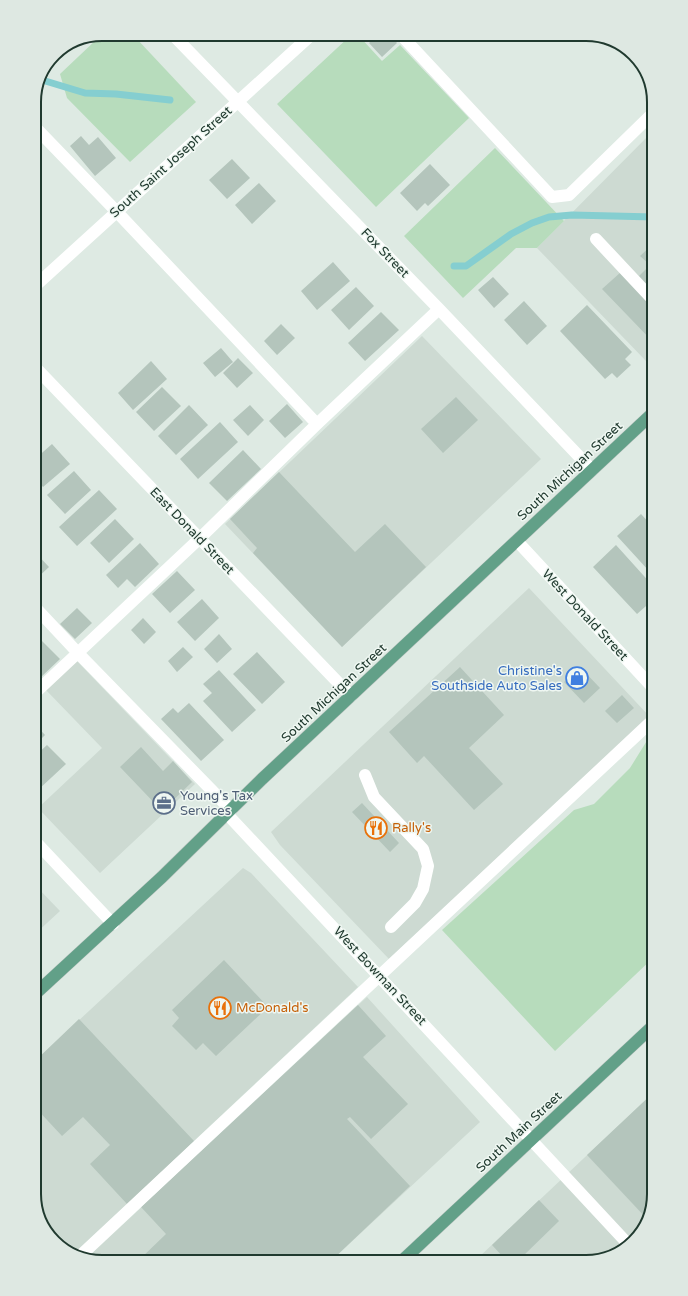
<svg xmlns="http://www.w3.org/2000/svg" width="688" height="1296" viewBox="0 0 688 1296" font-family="'Varela Round',sans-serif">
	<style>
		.built { fill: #cddad2 }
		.green { fill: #b7dcbc }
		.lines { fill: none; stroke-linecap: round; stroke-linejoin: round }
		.stream { stroke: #85ced0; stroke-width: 7 }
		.building { fill: #b4c5bc }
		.major-casing { stroke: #bcc4c1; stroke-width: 13 }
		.minor { stroke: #fff; stroke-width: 12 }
		.major { stroke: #62a088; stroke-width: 12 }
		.labels { text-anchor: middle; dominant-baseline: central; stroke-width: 3; stroke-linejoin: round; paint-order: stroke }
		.street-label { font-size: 13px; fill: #203a2f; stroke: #eff7f2 }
		.shop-label { font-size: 13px; fill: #366cbe; stroke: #eff7f2; text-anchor: end }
		.service-label { font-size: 13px; fill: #4e5e75; stroke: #eff7f2; text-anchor: start }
		.food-label { font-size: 13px; fill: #c56008; stroke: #eff7f2; text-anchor: start }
		.rim { fill: none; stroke: #203a2f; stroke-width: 2 }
	</style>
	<rect width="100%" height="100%" fill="#deeae3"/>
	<path class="built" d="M654,130v223l-8,8 -109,-113z
		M422,336l119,123 -199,188 -117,-123z
		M529,588l121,129 -261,242 -109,-114 -9,-13z
		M76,660l119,124 -95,89 -62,-65 64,-60 -57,-59z
		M243,868l8,5 107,114 -164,154 -119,113 -11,-4 -25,-30 -5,-26v-132z
		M34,884l26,27 -26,24z
		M367,997l113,125 -148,138 -235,2 -10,-4z
		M654,1092v103l-12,37 -30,25 -134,1z"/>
	<path class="green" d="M350,36h9l23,25 18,-16 69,73 -93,89 -99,-103z
		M136,38l60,64 -66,60 -63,-64 -7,-24 37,-35z
		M495,148l69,73 -27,27h-21l-53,50 -59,-62z
		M654,733v224l-99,94 -113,-121 132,-120 20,-6 36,-36 18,-29z"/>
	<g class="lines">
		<path class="stream" d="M42,80l43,13 31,1 54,6
			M454,266h12l45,-32 21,-11 17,-6 23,-2 82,2"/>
	</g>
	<path class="building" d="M376,36h15l6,7 -15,14 -13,-14z
		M81,136l8,9 9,-8 18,21 -21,18 -25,-30z
		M232,159l18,19 -23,21 -18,-19z
		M430,164l20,21 -22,21 -3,-3 -8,8 -17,-18z
		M259,183l17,18 -24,23 -17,-19z
		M654,243v49l-15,-16 11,-11 -10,-9z
		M333,262l17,19 -33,29 -16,-19z
		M621,272l33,35v36l-52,-54z
		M493,277l16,17 -15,14 -16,-18z
		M356,287l18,19 -25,24 -18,-20z
		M524,301l23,25 -20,19 -23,-25z
		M587,305l45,47 -7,7 6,6 -14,13 -5,-5 -7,6 -45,-48z
		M381,312l18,18 -34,31 -17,-18z
		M281,324l14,14 -18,17 -13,-14z
		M221,348l12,14 -18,15 -12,-14z
		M238,358l15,15 -16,15 -14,-15z
		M151,361l16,18 -34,31 -15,-17z
		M162,387l19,19 -27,25 -18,-19z
		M456,397l22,23 -35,33 -22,-24z
		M287,404l16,18 -18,16 -16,-17z
		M189,405l19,20 -32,30 -18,-19z
		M250,405l14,15 -16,16 -15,-16z
		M220,422l18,20 -40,37 -18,-20z
		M52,444l18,20 -27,23 -9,-11v-16z
		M243,450l18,19 -34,32 -18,-18z
		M74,471l17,19 -26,24 -18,-19z
		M279,472l76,80 30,-28 41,43 -84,80 -89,-94 4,-5 -27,-29z
		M99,490l18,19 -40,37 -18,-19z
		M641,514l13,14v39l-5,4 -32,-35z
		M115,519l19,20 -25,24 -19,-20z
		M140,543l19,21 -24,23 -8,-8 -9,9 -12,-13z
		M616,545l37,41 -4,4 5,5v4l-17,15 -44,-47z
		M34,551l15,16 -15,14z
		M177,571l18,19 -25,23 -18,-19z
		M202,599l17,19 -24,23 -18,-19z
		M77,608l15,15 -17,16 -15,-15z
		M143,618l13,14 -12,12 -13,-14z
		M219,634l13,15 -15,14 -13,-14z
		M38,637l22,22 -20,19 -6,-7v-30z
		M183,647l10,10 -16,15 -9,-11z
		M257,652l28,30 -23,22 -29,-30z
		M460,667l44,48 -35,33 34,36 -29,26 -50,-54 -7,7 -28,-31z
		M580,667l20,21 -16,15 -20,-21z
		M219,670l37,40 -24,22 -29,-31 9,-8 -9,-9z
		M622,695l12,13 -17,15 -12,-12z
		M189,703l35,37 -23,21 -40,-42 12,-11 5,5z
		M34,723l11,12 -11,11z
		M47,745l19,19 -28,26 -4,-5v-28z
		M141,747l22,24 10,-10 19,21 -30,29 -42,-44z
		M362,803l37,40 -9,9 -38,-40z
		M224,960l44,47 -52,49 -13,-13 -7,7 -24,-24 7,-8 -7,-8z
		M358,1005l28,31 -23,21 45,47 -37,35 -21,-22 -3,2 63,67 -78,74 -194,1 28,-27 -25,-27z
		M79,1019l115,122 -67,63 -37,-40 20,-19 -27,-28 -21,19 -28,-30v-44z
		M654,1092v103l-7,24 -60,-64z
		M539,1200l20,21 -38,37h-17l-12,-13z"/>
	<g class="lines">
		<g class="major-casing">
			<path id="major" d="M34,995l128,-118 100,-98 392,-367
				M404,1259l250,-234"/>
		</g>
		<path class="minor" d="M402,36l150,161 17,-2 85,-83
			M176,38l263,271 153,161
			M34,126l83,86 200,212
			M596,239l58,62
			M34,287l275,-250
			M34,366l317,330
			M517,541l137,148
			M34,606l44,47 153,157
			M34,694l165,-155 118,-115 122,-115
			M365,775l9,22 49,52 5,17 -5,23 -8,14 -24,24
			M227,814l133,142 268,288
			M34,840l79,84
			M80,1256l574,-537"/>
		<use href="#major" class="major"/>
	</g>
	<defs>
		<g id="shop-ring" transform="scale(1.15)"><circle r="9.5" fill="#eff7f2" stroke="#3f7fe0" stroke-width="1.5"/><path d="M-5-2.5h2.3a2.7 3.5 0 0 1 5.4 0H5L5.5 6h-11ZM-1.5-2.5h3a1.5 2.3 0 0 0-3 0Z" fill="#3f7fe0"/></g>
		<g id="office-ring" transform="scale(1.15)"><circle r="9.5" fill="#eff7f2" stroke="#5c6f8a" stroke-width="1.5"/><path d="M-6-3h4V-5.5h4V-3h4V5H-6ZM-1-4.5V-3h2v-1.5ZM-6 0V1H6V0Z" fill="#5c6f8a"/></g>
		<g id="restaurant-ring" transform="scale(1.15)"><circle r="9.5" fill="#eff7f2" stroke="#e8710a" stroke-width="1.5"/><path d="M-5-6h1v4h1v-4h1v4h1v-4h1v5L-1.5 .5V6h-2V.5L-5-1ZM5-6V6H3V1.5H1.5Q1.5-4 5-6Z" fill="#e8710a"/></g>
	</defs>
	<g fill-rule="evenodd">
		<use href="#shop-ring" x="577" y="678"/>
		<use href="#office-ring" x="164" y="803"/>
		<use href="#restaurant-ring" x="376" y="828"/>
		<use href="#restaurant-ring" x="220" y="1008"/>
	</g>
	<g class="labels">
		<g class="street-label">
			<text transform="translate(171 162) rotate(-42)">South Saint Joseph Street</text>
			<text transform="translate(385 253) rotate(46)">Fox Street</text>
			<text transform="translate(570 471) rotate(-43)">South Michigan Street</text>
			<text transform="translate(192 531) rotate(46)">East Donald Street</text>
			<text transform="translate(585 615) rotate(47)">West Donald Street</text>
			<text transform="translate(334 693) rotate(-43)">South Michigan Street</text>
			<text transform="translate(380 976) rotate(47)">West Bowman Street</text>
			<text transform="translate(519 1132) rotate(-43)">South Main Street</text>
		</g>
		<g class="shop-label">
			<text x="562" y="671">Christine's<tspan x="562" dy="15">Southside Auto Sales</tspan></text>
		</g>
		<g class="service-label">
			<text x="180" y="796">Young's Tax<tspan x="180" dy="15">Services</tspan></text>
		</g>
		<g class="food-label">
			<text x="392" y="828">Rally's</text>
			<text x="236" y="1008">McDonald's</text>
		</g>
	</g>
	<path d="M0 0H688V1296H0ZM102 41H586A61 61 0 0 1 647 102V1194A61 61 0 0 1 586 1255H102A61 61 0 0 1 41 1194V102A61 61 0 0 1 102 41Z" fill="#dee8e2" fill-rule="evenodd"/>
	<path class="rim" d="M102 41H586A61 61 0 0 1 647 102V1194A61 61 0 0 1 586 1255H102A61 61 0 0 1 41 1194V102A61 61 0 0 1 102 41Z"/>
</svg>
